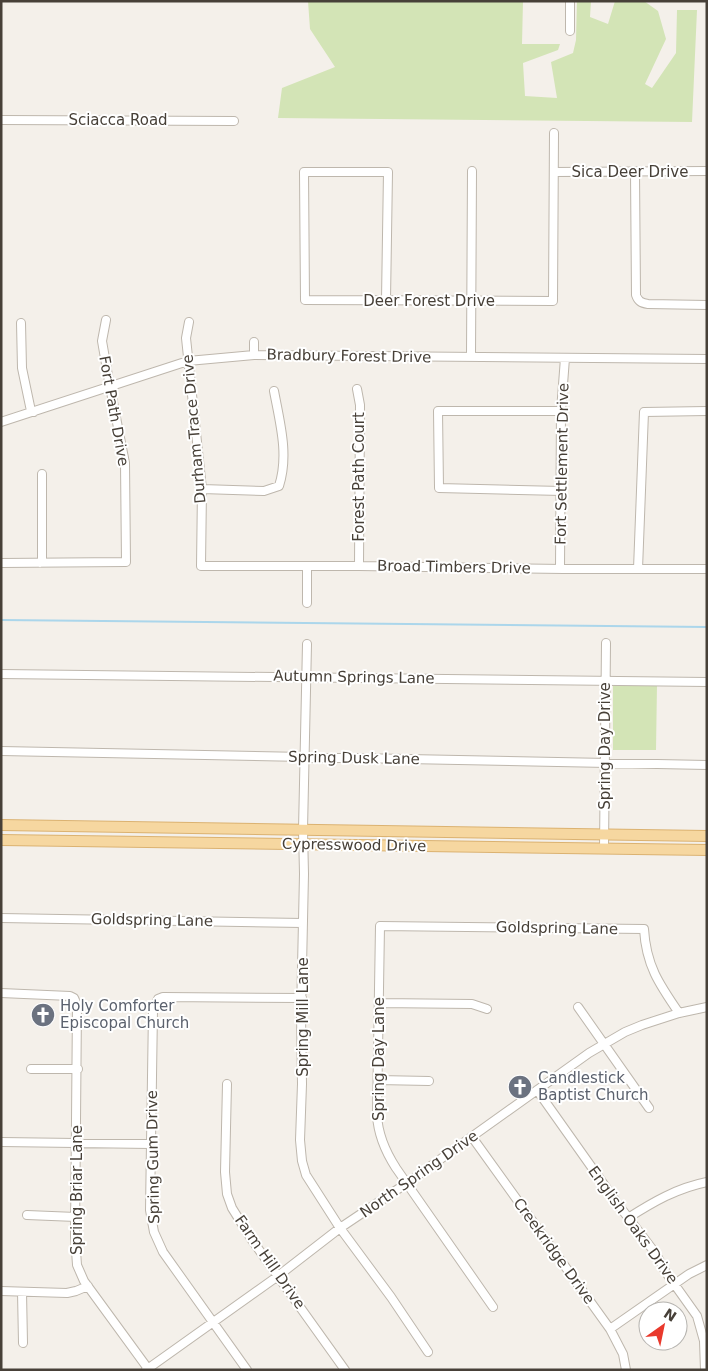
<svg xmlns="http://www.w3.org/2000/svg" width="708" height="1371" viewBox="0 0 708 1371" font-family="'DejaVu Sans',sans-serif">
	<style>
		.green { fill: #d3e4b6 }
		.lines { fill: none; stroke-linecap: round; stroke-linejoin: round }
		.stream { stroke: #abd6eb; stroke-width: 2 }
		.minor-casing { stroke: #beb7ad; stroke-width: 10 }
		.major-casing { stroke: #dbb271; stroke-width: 12 }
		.minor { stroke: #fff; stroke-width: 8 }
		.major { stroke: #f6d7a0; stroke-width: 10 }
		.labels { text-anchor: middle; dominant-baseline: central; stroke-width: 4; stroke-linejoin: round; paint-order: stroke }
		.street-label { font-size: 15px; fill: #474038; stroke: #fff }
		.worship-label { font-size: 15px; fill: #5b616d; stroke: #fff; text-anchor: start }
	</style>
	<rect width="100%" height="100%" fill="#f4f0ea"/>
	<path class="green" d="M308,1h215l-1,43h38l-2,6 -35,13 2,33 32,2 -6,-36 22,-9 3,-13 1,-39h14l-1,16 18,7 7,-23h29l14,10 8,28 -21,45 7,4 24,-35 1,-43h20l-5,112 -414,-4 4,-30 53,-21 -25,-38z
		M613,685h44l-1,65h-43z"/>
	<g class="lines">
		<path class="stream" d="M1,620l706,7"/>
		<g class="minor-casing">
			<path id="minor" d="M570,31v-30
				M1,120l233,1
				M554,172l153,-1
				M635,172l1,123c2,6 5,8 12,9l59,1
				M386,300l2,-128h-84l1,128c83,0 166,1 248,1l1,-168
				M189,322l-3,16 16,151 -1,77h158l205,3h143
				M21,323l1,45 9,43 3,1
				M254,342v13
				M471,357l1,-186
				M357,389l3,16 -1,161
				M561,411h-123l1,77 123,3
				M1,422l187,-61 66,-6 453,4
				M202,489l62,2 15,-5c10,-31 1,-63 -5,-95
				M1,563l125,-1 -1,-99 -15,-76 -8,-46 4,-21
				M40,563l2,-2v-87
				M307,567v36
				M560,569l1,-158 4,-53
				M638,569l6,-157 63,-1
				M307,644l-4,186 1,44 -3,140 1,70 -2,56 2,21 4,14 34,53 51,69 37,55
				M1,674l706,8
				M1,751l706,14
				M604,849l2,-206
				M1,918l302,5
				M1,993l69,3 4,2 3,7 -2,231 2,29 7,16 65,89
				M379,1003l93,1 15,5
				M578,1007l71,101
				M31,1069h47
				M378,1080l51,1
				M227,1084l-2,88 2,22 5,14 20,32 93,130
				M537,1090l80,113 39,51 9,17 32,45 7,25 1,29
				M472,1137l138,192 13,25 3,16
				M1,1142l150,2
				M27,1215l49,2
				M628,1218c25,-16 49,-30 79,-36
				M1,1291l66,2 9,-2 12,-5
				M22,1292l1,51
				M493,1307l-97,-139c-11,-17 -18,-33 -19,-53l3,-189 264,3c2,36 15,55 35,84
				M610,1329l79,-55 18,-9
				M146,1370l132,-94 62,-48 67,-45 182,-130 36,-21 17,-7 37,-12 28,-6
				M247,1370l-84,-118 -9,-20 -4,-22 3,-200 5,-11 5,-2 139,1"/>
		</g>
		<g class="major-casing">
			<path id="major" d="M1,825l706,11
				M1,840l706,10"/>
		</g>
		<use href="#minor" class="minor"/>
		<use href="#major" class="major"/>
	</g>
	<defs>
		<g id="church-disc" transform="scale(1.25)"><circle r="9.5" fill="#6b7280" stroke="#fff"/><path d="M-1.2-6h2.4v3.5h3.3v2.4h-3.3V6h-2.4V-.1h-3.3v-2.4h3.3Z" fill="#fff"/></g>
	</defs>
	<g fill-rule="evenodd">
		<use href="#church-disc" x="43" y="1015"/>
		<use href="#church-disc" x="520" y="1087"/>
	</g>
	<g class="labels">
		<g class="street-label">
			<text x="118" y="120">Sciacca Road</text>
			<text x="630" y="172">Sica Deer Drive</text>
			<text x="429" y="301">Deer Forest Drive</text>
			<text transform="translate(349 356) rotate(1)">Bradbury Forest Drive</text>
			<text transform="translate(114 411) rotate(80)">Fort Path Drive</text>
			<text transform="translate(194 429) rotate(-95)">Durham Trace Drive</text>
			<text transform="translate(562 464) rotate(-89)">Fort Settlement Drive</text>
			<text transform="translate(359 477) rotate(-90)">Forest Path Court</text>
			<text transform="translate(454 567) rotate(1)">Broad Timbers Drive</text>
			<text transform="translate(354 677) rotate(1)">Autumn Springs Lane</text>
			<text transform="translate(605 746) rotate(-90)">Spring Day Drive</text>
			<text transform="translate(354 758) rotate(1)">Spring Dusk Lane</text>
			<text transform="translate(354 845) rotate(1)">Cypresswood Drive</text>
			<text transform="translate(152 920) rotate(1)">Goldspring Lane</text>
			<text transform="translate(557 928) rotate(1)">Goldspring Lane</text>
			<text transform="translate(303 1017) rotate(-90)">Spring Mill Lane</text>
			<text transform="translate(379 1059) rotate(-90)">Spring Day Lane</text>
			<text transform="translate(153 1157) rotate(-91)">Spring Gum Drive</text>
			<text transform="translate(419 1174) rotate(-35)">North Spring Drive</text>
			<text transform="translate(77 1190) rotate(-90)">Spring Briar Lane</text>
			<text transform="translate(633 1225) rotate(54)">English Oaks Drive</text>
			<text transform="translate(554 1251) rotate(54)">Creekridge Drive</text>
			<text transform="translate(270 1262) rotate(55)">Farm Hill Drive</text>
		</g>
		<g class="worship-label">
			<text x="60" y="1006">Holy Comforter<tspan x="60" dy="17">Episcopal Church</tspan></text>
			<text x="538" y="1078">Candlestick<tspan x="538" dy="17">Baptist Church</tspan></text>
		</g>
	</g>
	<rect width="708" height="1371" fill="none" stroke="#474038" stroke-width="5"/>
	<g transform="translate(663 1326) rotate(33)"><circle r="24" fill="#ffffff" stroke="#b5b3af"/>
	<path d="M0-4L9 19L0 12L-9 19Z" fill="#e9392c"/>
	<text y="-8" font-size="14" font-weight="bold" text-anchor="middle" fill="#474038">N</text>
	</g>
</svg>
